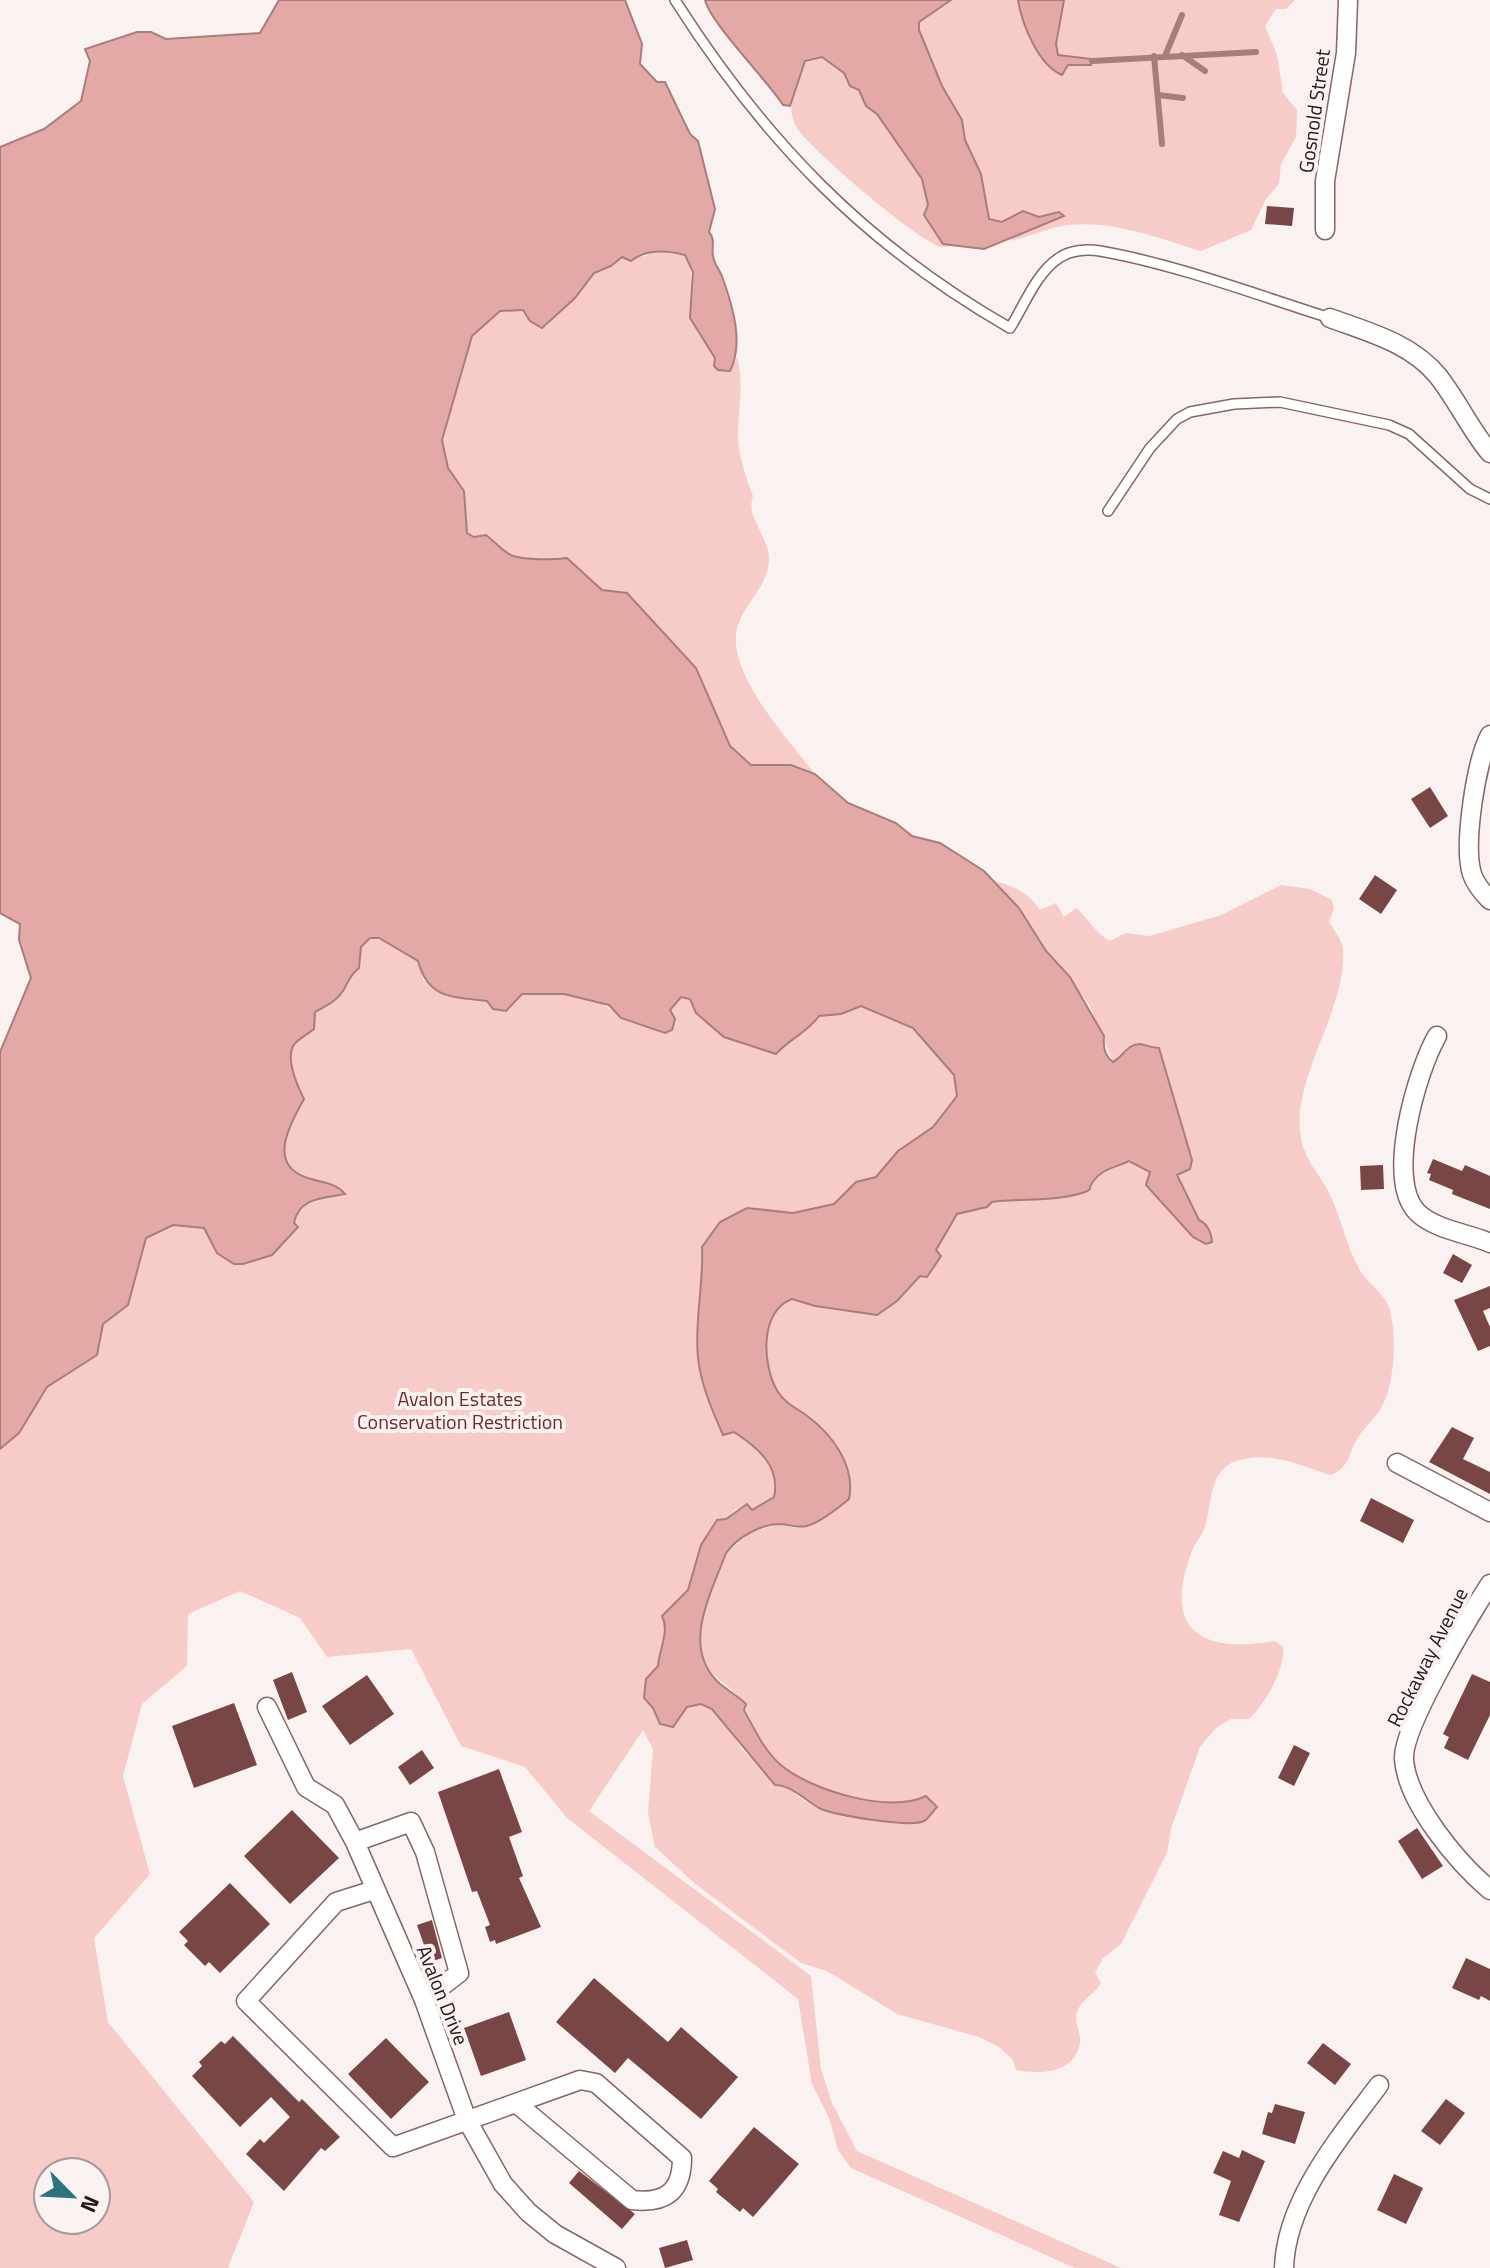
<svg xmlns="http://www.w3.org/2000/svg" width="1490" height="2268" viewBox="0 0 1490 2268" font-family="'Titillium Web',sans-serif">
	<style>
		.green { fill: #f7cbc8; fill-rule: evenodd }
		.water { fill: #e2a9a6; stroke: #a97d7b; stroke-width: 2 }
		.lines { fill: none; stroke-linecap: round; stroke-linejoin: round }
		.stream { stroke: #a97d7b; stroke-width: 6 }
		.building { fill: #784745 }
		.service-casing { stroke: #866563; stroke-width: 12 }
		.minor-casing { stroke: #866563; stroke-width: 21 }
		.service { stroke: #fff; stroke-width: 9 }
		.minor { stroke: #fff; stroke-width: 18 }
		.labels { text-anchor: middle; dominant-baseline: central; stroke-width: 8; stroke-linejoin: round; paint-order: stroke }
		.street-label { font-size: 20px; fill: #241716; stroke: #faf2f1 }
		.park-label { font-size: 20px; fill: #6e2a2a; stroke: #faf2f1 }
	</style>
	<rect width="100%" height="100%" fill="#faf2f1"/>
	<path class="green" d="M951,0h67l26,61 21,10 2,-6h24l1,-6 -34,-3 -2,-12 8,-44h231l-9,9h-10l-11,17 12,29 6,38 14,17 -1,27 -15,27 -2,20 -13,15 -15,31 -50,21c-43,-13 -87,-31 -133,-26 -17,2 -39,12 -59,16l9,-9 45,-16 -4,-4 -20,5 -16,-6 -21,10 -13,-1 -4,-29 -20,-51 -3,-20 -20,-34 -23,-56v-8z
		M822,57l22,17 6,12 9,4 7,16 11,8 45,65 6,26 -4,10 19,29 10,1c-4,1 -8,2 -12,2 -21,-4 -132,-99 -144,-119 -13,-21 -1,-44 7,-65z
		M654,250l31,5c11,23 5,31 5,53 0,8 6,19 8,26 10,5 17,21 16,32l16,5 7,-14c8,28 0,54 1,83 1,16 9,41 15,56 -8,21 17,42 16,64 -1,26 -23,41 -31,65 -15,45 51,115 77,149l-24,-9h-40l-21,-19 -34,-78 -69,-75 -25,-3 -35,-32c-14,2 -40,2 -54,-2 -9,-3 -19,-15 -27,-21l-12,3 -7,-5 -3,-42 -16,-23 -6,-28 30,-104 28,-25 16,-2 30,17 29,-28 19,-25 17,-7 11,-9 24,-1z
		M993,881c20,4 36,12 47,29l16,-7 8,14 12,-9c13,11 20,26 34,33l16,-8 24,3 71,-21 60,-30 29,4 22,11 2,8 -5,14c5,8 13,18 14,27 4,65 -56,132 -41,194 5,19 18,32 26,48 12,23 17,50 29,74 7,15 22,24 30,38 11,22 8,80 -4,101 -5,11 -15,20 -22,29 -12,15 -10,36 -31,42 -31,-10 -61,-25 -94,-14 -29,10 -23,46 -32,68 -3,8 -9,14 -12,22 -30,79 8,103 83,90l8,6c2,24 -18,56 -34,72h-18l-15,9 -16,19 -29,82 -4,24 -46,91 -18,14 -8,15 6,10c-7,12 -20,17 -24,29 -4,10 5,22 3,32 -8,31 -40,30 -64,26l-3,-10 -14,-13 -20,-10 -82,-23 -70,-43 -26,-8 -108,-81 -38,-35 -7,-34 5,-64 -10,-19 -54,81 222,165 10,93 11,34 25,48 264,117h-46l-224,-100 -13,-18 -9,-32 -17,-34 -14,-85 -231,-181 -42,-51 -64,-21 -50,-97 -84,8 -27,-39 -60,-27 -52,23 -1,52 -45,38 -19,72 27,98 -56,64 14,84 146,180 -26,66h-228v-819l19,-16 28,-46 50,-32 6,-31 25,-19 17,-67 28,-13 31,3 13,25 26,11 9,-5h10l36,-33 -4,-3c5,-26 31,-24 51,-29 -11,-14 -25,-11 -41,-17 -37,-15 -14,-54 0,-78 -6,-12 -18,-39 -11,-53 3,-6 15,-12 21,-17l1,-17c10,-6 21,-10 28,-21 6,-10 6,-15 16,-23l2,-21 9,-9h9l40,23 4,19 29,17 35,4 19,10 16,-17c33,0 75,-2 99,24l49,-8 11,-13 9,2 53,46 32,9c14,-15 31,-21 44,-38l22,-2 20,-8 52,22 41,47 3,21 -24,31 -35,24 -22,26 -20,5 -22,23 -41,8 -46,-5 -45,38c2,38 -8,75 -4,112 2,27 14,52 25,77l11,-3c23,15 47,34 40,64l-23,14 -15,-1 -11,10 -8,1 -16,26 -13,44 -26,26c7,16 -3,34 -4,50l-12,13 40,28c34,-15 44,33 63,49 26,22 54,50 88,59 19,5 41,5 61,9l14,-21c-40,6 -125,-20 -148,-56 -11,-16 -16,-41 -29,-54 -14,-14 -29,-19 -35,-41 -7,-30 16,-71 26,-99l25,-21 30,-8 14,4 36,-14 -21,-96c-12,-8 -27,-16 -34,-29 -14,-26 -16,-78 16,-90l23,7 62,9 20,-14 23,-25 36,-62 31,-7 5,-5c32,-4 64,0 92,-11 10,-3 3,-1 8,-8 11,-15 23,-15 37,-22l21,11 43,65 6,-16 -22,-47 -10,-91 -8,-35 -32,1 -5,9 -9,4 -24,-58 -43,-53 -27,-43zM48,2172h48v48h-48z"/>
	<path class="water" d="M279,0h346l17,44 -2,20 17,18h8l25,52 8,7 17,68 -6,23c7,8 2,14 4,24 1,8 8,16 10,23 10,28 21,65 7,92l-12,-1 -4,-4 1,-8 -25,-40 3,-46 -8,-17c-19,-5 -39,-6 -54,6l-9,-4 -11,9 -17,7 -19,25 -33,30 -12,-7 -7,-11 -23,1 -28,25 -30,104 6,28 16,23 3,42 7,4 12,-2c8,6 18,18 27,21 14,4 40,4 54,2l35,32 25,3 69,75 34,78 21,19h40l24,9 33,29 48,20 16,13 28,7 44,28 35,37 27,43 24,26 34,59c-1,9 0,20 9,26 10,-5 14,-18 27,-18 7,1 11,4 19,4l33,112 -2,9 -13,6 22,45c9,4 12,12 13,22l-6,2 -13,-7 -47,-52 4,-13 -21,-11c-14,7 -27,7 -37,22 -4,6 1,6 -7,9 -29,10 -61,6 -93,10l-5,5 -30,7 -21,36 5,6 -14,21 -7,-1 -23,25 -20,14 -62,-9 -23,-7c-33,12 -30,67 -14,93 7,11 18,16 28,23 26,19 50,51 43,84 -12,10 -28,23 -42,27 -10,2 -16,-1 -26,-2 -21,0 -43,13 -55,29 -14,39 -45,92 -9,128 9,9 20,14 29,23l-2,6c11,20 20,41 38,56 31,25 108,48 144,30l11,11c-4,4 -9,12 -13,14 -14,7 -91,-6 -105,-13 -14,-8 -28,-23 -44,-23l-63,-76 -11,-5 -14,3 -14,20 -13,-3 -7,-16 -9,-10 2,-19 12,-13c1,-16 12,-35 4,-50l26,-26 13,-45 16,-25 9,-1 21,-15 5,6 22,-13c7,-31 -17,-50 -40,-65l-11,3c-11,-25 -22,-50 -25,-77 -4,-36 6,-74 4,-111l18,-25 27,-14 46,5 41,-9 22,-22 20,-5 22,-26 35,-24 24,-31 -3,-21 -41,-47 -52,-22 -20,8 -22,2c-12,17 -30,23 -43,38l-52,-17 -28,-24 -6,-14 -9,-2 -11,13 5,9 -3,11 -7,3 -44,-15 -12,-13 -45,-11h-42l-16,17 -13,-2 -6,-8c-34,-4 -59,-2 -69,-40l-39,-23h-9l-9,9 -2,21c-10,8 -10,13 -16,23 -7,11 -18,15 -28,21l-1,17c-6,5 -18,11 -21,17 -7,14 5,41 11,53 -13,23 -37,64 1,78 15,6 29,4 40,17 -20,4 -46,3 -51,29l4,4 -26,28 -29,9h-9l-17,-11 -13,-25 -31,-3 -27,13 -18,67 -25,19 -6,31 -50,32 -28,46 -19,16v-397l31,-74 -12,-38 1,-16 -20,-11v-766l44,-18 37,-28 9,-40 -5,-12 52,-17h14l15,7 94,-6z
		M705,0h246l-32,22v8l23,56 20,34 3,20 16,34 8,45 13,3 21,-11 16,6 20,-5 5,4 -80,33 -41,-5 -19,-29 4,-10 -6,-26 -45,-65 -11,-8 -7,-16 -9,-4 -6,-13 -22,-16 -17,4 -15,45 -7,-1c-15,-24 -72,-81 -78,-105z
		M1018,0h46l-8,44 2,11 34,4 -1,6h-23l-6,10c-24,-10 -40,-51 -44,-75z"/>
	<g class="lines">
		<path class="stream" d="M1182,55l23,16
			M1154,56l8,88
			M1165,56l17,-41
			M1092,61l164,-9
			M1158,95l25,3"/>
	</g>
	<path class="building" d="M1267,206l27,2 -2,18 -27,-2z
		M1430,787l18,29 -18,12 -19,-29z
		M1375,875l22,15 -16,24 -22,-15z
		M1433,1159l29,12 3,-6 25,11v33l-38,-15 1,-4 -24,-10 2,-6 -4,-1z
		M1383,1165l1,24 -23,1 -1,-24z
		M1453,1254l19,11 -10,18 -19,-10z
		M1490,1286v22l-7,3 7,16v19l-12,5 -24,-51z
		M1452,1427l22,11 -11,21 27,13v22l-61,-32z
		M1371,1498l43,22 -11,23 -43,-22z
		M292,1672l15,40 -19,8 -15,-40z
		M1472,1674l18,8v33l-22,45 -24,-12 5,-11 -6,-3z
		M367,1675l27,39 -44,31 -28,-39z
		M234,1703l23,62 -63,23 -22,-62z
		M1294,1745l16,8 -16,33 -16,-8z
		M422,1750l12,18 -24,17 -12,-18z
		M499,1769l23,63 -13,5 14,39 -4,2 22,49 -45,17 -1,-4 -5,2 -5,-15 5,-2 -13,-34 -5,1 -34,-100z
		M292,1810l47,48 -49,46 -46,-48z
		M1417,1828l26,38 -21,13 -24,-38z
		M230,1883l40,41 -50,49 -11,-11 -4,4 -21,-21 4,-4 -9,-9z
		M432,1920l10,38 -12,4 -13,-37z
		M1466,1958l24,11v32l-9,-5 -2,4 -27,-12z
		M594,1978l74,64 13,-15 57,50 -37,42 -73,-61 -13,15 -59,-51z
		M509,2012l17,48 -45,16 -17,-48z
		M233,2036l66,66 3,-3 38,38 -15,14 -4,-3 -37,43 -38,-37 14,-15 4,4 26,-26 -19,-20 -31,30 -48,-51 10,-10 -3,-4 22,-21 4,3z
		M386,2038l43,44 -38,37 -43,-45z
		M1323,2043l28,21 -16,21 -28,-22z
		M1446,2099l19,14 -25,32 -19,-14z
		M1275,2104l30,8 -10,32 -33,-10 6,-22 4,1z
		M754,2127l45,37 -46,53 -10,-9 -3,4 -24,-20 2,-3 -9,-8z
		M1242,2150l23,11 -26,61 -20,-7 12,-34 -18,-8 10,-22 16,7z
		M579,2171l56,43 -13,15 -53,-46z
		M1394,2174l29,14 -17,36 -29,-14z
		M687,2240l6,20 -28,8 -6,-20z"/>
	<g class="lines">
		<g class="service-casing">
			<path id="service" d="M675,0c89,140 190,245 335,328 14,-22 26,-55 49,-70 11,-8 28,-9 41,-7 75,13 157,44 230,67
				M1108,511l42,-63 27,-29 13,-7 44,-8 46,-2 109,23 20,9 61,55 20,10"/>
		</g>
		<g class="minor-casing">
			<path id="minor" d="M1325,230v-49l21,-128 2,-53
				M1330,318c38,14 81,25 108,58 19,24 32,53 52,77
				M1490,735c-14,26 -27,110 -18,139 3,9 11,19 18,26
				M1437,1036c-20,35 -52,143 -20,176 18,18 51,21 73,31
				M1397,1463l93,49
				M1490,1584c-20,31 -88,143 -86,175 3,44 54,104 86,131
				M267,1707l39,80 29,18 20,37 69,158 43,120 36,64 25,28 27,22 61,34
				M355,1842l56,-20 14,30 34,121 -35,27
				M374,1890l-38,12 -90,99 147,146 187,-67 16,3 86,75c0,33 -16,46 -50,42l-116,-97
				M1284,2268c2,-68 56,-131 95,-183"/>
		</g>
		<use href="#service" class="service"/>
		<use href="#minor" class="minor"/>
	</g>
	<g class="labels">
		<g class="street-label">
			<text transform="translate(1314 111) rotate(-82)">Gosnold Street</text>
			<text transform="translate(1427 1657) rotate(-63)">Rockaway Avenue</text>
			<text transform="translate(443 1995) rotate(68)">Avalon Drive</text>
		</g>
		<g class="park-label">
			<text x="460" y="1398">Avalon Estates<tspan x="460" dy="23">Conservation Restriction</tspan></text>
		</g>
	</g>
	<g transform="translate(72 2196) rotate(114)"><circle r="38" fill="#faf2f1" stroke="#a49a99" stroke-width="2"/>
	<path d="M0-6L14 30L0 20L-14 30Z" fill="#2a747a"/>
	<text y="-12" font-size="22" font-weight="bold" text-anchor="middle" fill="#241716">N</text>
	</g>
</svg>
